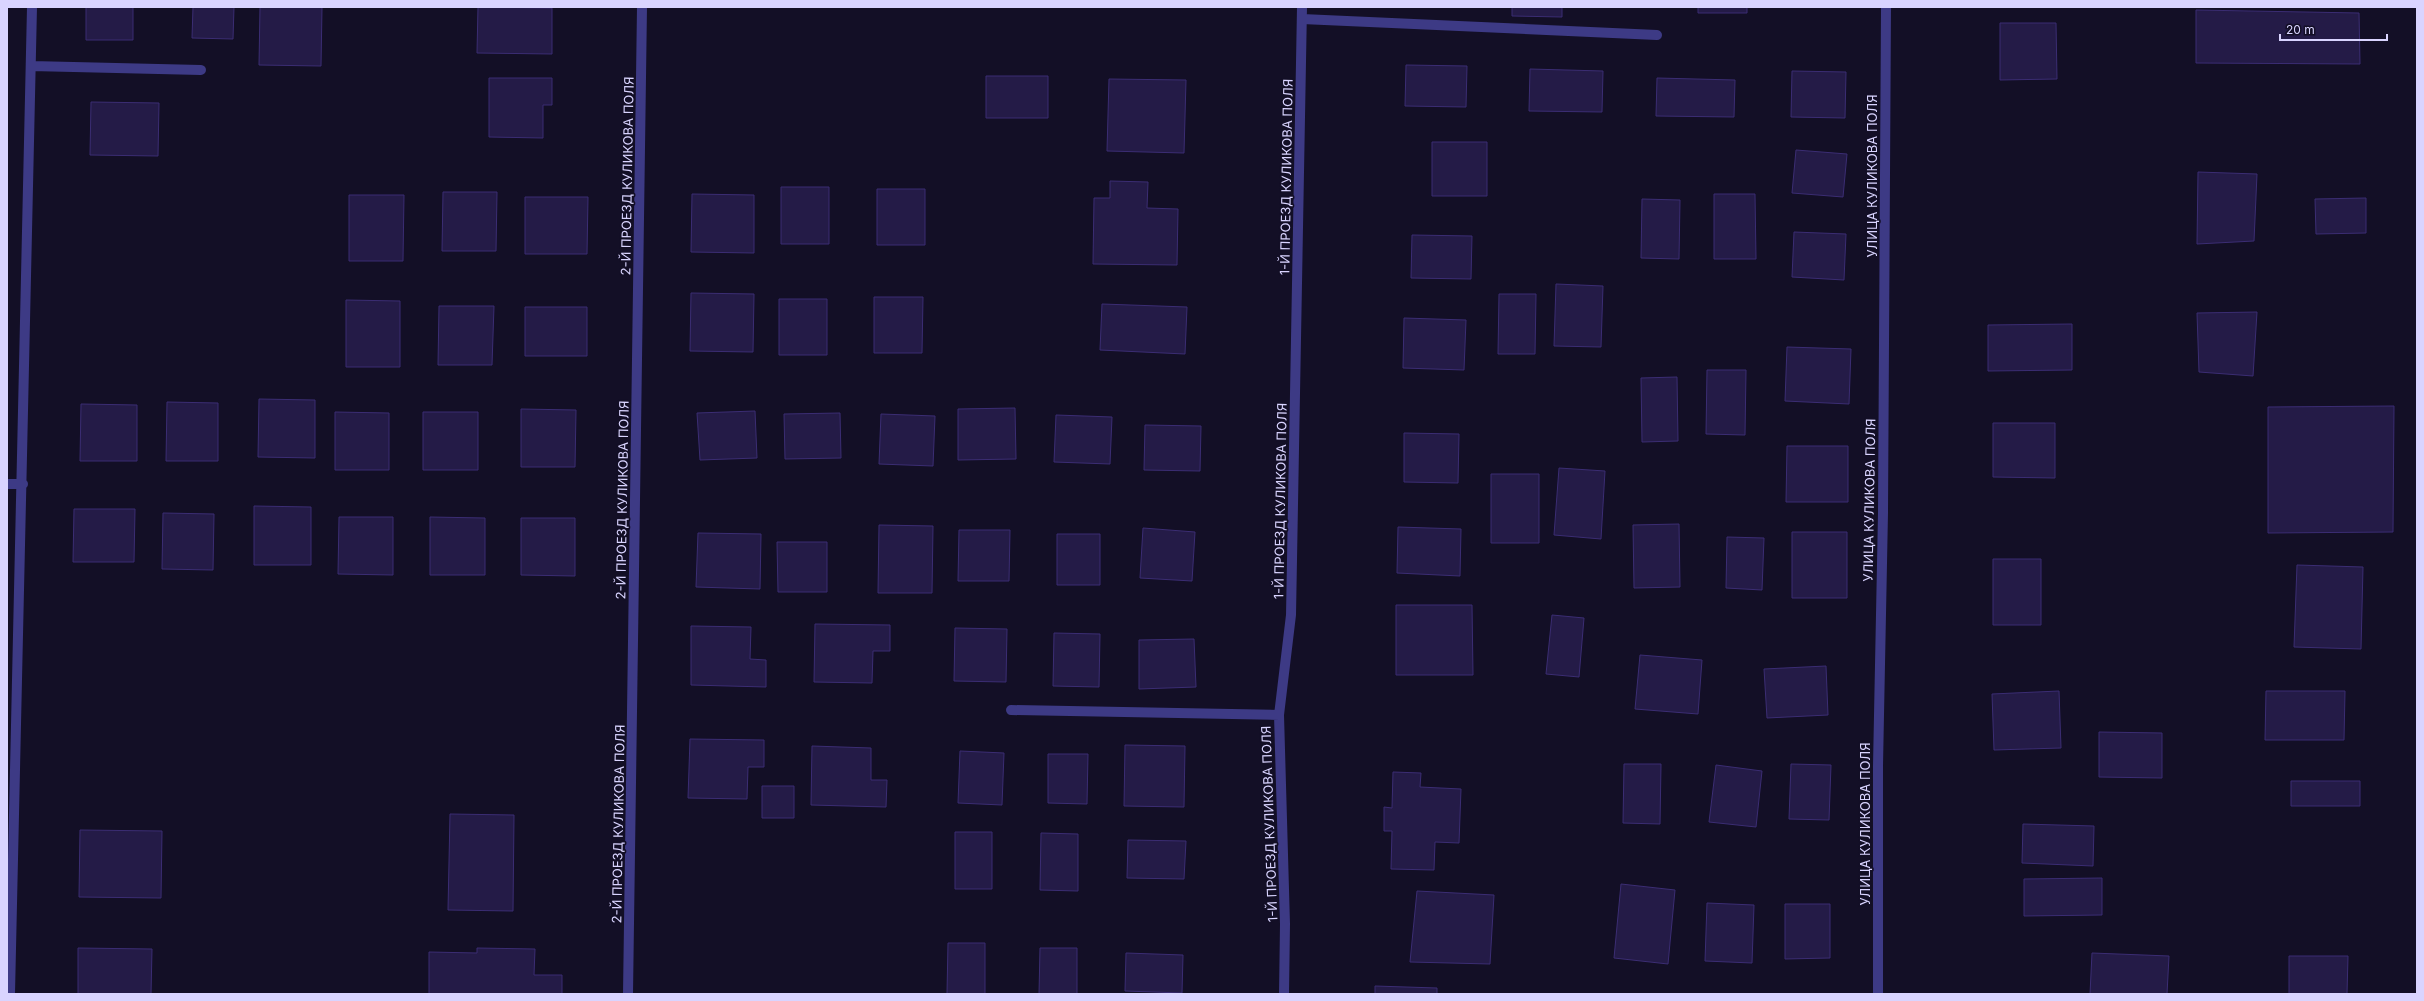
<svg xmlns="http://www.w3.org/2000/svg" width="2424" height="1001" viewBox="0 0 2424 1001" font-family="Inter,sans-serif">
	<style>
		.building { fill: #241b47; stroke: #3b2d73 }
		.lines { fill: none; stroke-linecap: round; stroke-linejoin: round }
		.minor { stroke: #3d3a85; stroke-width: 10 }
		.labels { text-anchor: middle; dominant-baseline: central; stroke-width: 3.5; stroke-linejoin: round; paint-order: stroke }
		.street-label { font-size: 13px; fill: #d9d4ff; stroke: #130f26 }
	</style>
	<rect width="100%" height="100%" fill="#130f26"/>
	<path class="building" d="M86,7h47v33h-47z
		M193,7h41l-1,32 -41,-1z
		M260,7h62l-1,59 -62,-1z
		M478,7l74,1v46l-75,-1z
		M1512,7h50v10l-50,-1z
		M1698,7h49v6h-49z
		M2196,10l163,3 1,51 -164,-1z
		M2000,23h56l1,56 -57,1z
		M1406,65l61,1 -1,41 -61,-1z
		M1530,69l73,2 -1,41 -73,-1z
		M1792,71l54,1 -1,46 -54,-1z
		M986,76h62v42h-62z
		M489,78h63v27h-9v33l-54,-1z
		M1657,78l78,2 -1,37 -78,-1z
		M1109,79l77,1 -2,73 -77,-2z
		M91,102l68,1 -1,53 -68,-1z
		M1432,142h55v54h-55z
		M1796,150l51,4 -4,43 -51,-4z
		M2198,172l59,2 -3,67 -57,3z
		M1110,181l38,1 -1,26 31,1 -1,56 -84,-1 1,-66h16z
		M781,187h48v57h-48z
		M877,189h48v56h-48z
		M443,192h54l-1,59h-54z
		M692,194l62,1v58l-63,-1z
		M1714,194h41l1,65h-42z
		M349,195h55l-1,66h-54z
		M525,197h63l-1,57h-62z
		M2366,198v35l-50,1 -1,-35z
		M1642,199l38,1 -1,59 -38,-1z
		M1794,232l52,2 -2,46 -52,-3z
		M1412,235l60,1 -1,43 -60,-1z
		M1556,284l47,2 -2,61 -47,-1z
		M691,293l63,1 -1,58 -63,-1z
		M1499,294h37l-1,60h-37z
		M874,297h49l-1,56h-48z
		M779,299h48v56h-48z
		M346,300l54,1v66h-54z
		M1102,304l85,3 -2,47 -85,-4z
		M439,306h55l-2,59h-54z
		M525,307h62v49h-62z
		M2257,312l-4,64 -54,-4 -2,-59z
		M1404,318l62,2 -2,50 -61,-2z
		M2072,324v46l-84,1v-46z
		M1787,347l64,2 -2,55 -64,-3z
		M1707,370h39l-1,65 -39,-1z
		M1677,377l1,64 -36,1 -1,-64z
		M259,399l56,1v58l-57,-1z
		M167,402l51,1v58h-52z
		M81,404l56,1v56h-57z
		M2394,406l-1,126 -125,1v-126z
		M1015,408l1,51 -58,1v-51z
		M521,409l55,1 -1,57h-54z
		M755,411l2,47 -57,2 -3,-47z
		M335,412l54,1v57h-54z
		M423,412h55v58h-55z
		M840,413l1,45 -56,1 -1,-45z
		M881,414l54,2 -2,50 -54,-2z
		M1056,415l56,2 -2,47 -56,-2z
		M1993,423h62v55l-62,-1z
		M1145,425l56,1 -1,45 -56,-1z
		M1404,433l55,1 -1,49 -54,-1z
		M1787,446h61v56h-62z
		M1559,468l46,3 -4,68 -47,-4z
		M1491,474h48v69h-48z
		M254,506l57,1v58h-57z
		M74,509h61l-1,53h-61z
		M163,513l51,1 -1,56 -51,-1z
		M339,517h54v58l-55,-1z
		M430,517l55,1v57h-55z
		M521,518h54v58l-54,-1z
		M1679,524l1,63 -46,1 -1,-63z
		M879,525l54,1 -1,67h-54z
		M1398,527l63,2 -1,47 -63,-3z
		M1143,528l52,4 -3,49 -52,-3z
		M959,530h51l-1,51h-51z
		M1792,532h55v66h-55z
		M698,533l63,1 -1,55 -64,-2z
		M1057,534h43v51h-43z
		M1727,537l37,1 -2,52 -36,-2z
		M777,542h50v50h-49z
		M1993,559h48v66h-48z
		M2297,565l66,2 -2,82 -67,-2z
		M1396,605h76l1,70h-77z
		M1552,615l32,3 -5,59 -33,-3z
		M815,624l75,1v26h-17l-1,32 -58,-1z
		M691,626l60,1 -1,32 16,1v27l-75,-2z
		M955,628l52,1 -1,53 -52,-1z
		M1054,633l46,1 -1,53 -46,-1z
		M1194,639l2,48 -57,2v-49z
		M1640,655l62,5 -4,54 -63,-5z
		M1826,666l2,49 -61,3 -3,-49z
		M2059,691l2,57 -67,2 -2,-56z
		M2266,691h79l-1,49h-79z
		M2099,732l63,1v45l-63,-1z
		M690,739l74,1v27h-16l-1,32 -59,-1z
		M1125,745l60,1 -1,61 -60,-1z
		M812,746l59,2v32h16l-1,27 -75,-2z
		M960,751l44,2 -2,52 -44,-2z
		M1048,754h40l-1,50 -39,-1z
		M1624,764h37l-1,60 -37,-1z
		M1791,764l40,1 -2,55 -40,-1z
		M1716,765l46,6 -6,56 -47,-5z
		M1393,772l28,1 -1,14 41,2 -2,54 -24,-1 -1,28 -43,-1 1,-38h-8v-24l8,1z
		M2291,781h69v25h-69z
		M762,786h32v32h-32z
		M450,814l64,1 -1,96 -65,-1z
		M2023,824l71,2 -1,40 -71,-3z
		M80,830l82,1 -1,67 -82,-1z
		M955,832h37v57h-37z
		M1041,833l37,1v57l-38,-1z
		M1128,840l58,1 -2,38 -57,-1z
		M2102,878v37l-78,1v-37z
		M1621,884l54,6 -7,74 -54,-6z
		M1417,891l77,4 -4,69 -80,-2z
		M1707,903l47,2 -2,58 -47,-2z
		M1785,904h45v54l-45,1z
		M948,943h37v51h-38z
		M78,948l74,1 -1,45h-73z
		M477,948l58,1 -1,26h28v19h-133v-42l48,1z
		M1040,948h37v46h-38z
		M1126,953l57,2 -1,38 -57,-2z
		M2092,953l77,3 -2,38h-77z
		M2289,956h59l-1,38h-58z
		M1375,986l62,2v6h-62z"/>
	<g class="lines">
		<path class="minor" d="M1302,19l355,16
			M31,66l170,4
			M7,484h16
			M1011,710l268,5
			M10,994l22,-987
			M628,994l14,-987
			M1284,994l1,-70 -6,-209 12,-100 11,-608
			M1878,994v-228l5,-253 3,-506"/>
	</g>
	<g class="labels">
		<g class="street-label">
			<text transform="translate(627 176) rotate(-89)">2-Й ПРОЕЗД КУЛИКОВА ПОЛЯ</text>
			<text transform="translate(1872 176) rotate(-90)">УЛИЦА КУЛИКОВА ПОЛЯ</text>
			<text transform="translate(1286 177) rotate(-89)">1-Й ПРОЕЗД КУЛИКОВА ПОЛЯ</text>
			<text transform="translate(622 500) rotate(-89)">2-Й ПРОЕЗД КУЛИКОВА ПОЛЯ</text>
			<text transform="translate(1869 500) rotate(-89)">УЛИЦА КУЛИКОВА ПОЛЯ</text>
			<text transform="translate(1280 501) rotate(-89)">1-Й ПРОЕЗД КУЛИКОВА ПОЛЯ</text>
			<text transform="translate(618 824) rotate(-89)">2-Й ПРОЕЗД КУЛИКОВА ПОЛЯ</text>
			<text transform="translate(1269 824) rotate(-92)">1-Й ПРОЕЗД КУЛИКОВА ПОЛЯ</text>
			<text transform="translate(1865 824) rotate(-90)">УЛИЦА КУЛИКОВА ПОЛЯ</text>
		</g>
	</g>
	<rect width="2424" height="1001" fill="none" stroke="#d9d4ff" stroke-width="16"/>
	<path d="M2280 34v6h107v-6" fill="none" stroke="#d9d4ff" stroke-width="2"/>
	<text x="2286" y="34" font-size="12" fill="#d9d4ff" stroke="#130f26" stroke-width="3" paint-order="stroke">20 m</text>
</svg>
